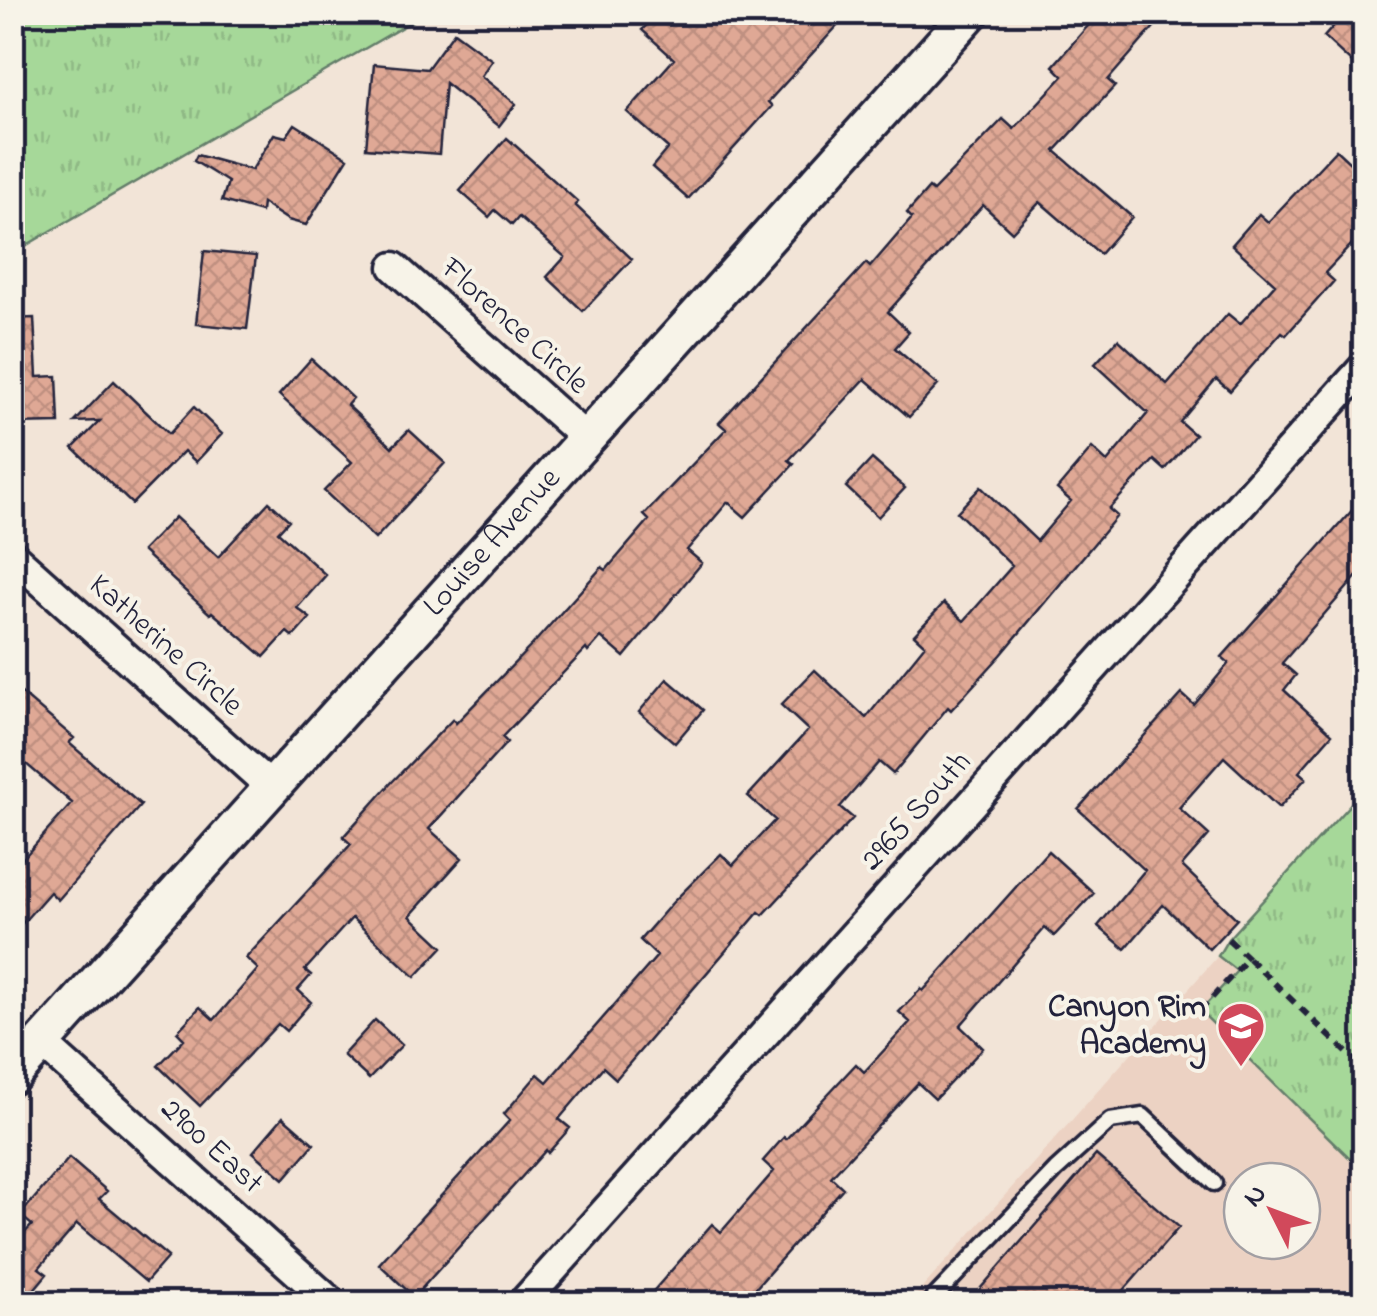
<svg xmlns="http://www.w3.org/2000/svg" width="1377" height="1316" viewBox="0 0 1377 1316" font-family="'Indie Flower',sans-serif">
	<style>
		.built { fill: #ecd2c3; fill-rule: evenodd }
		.grass { fill: url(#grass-tufts); stroke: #647d6a; stroke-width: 2.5 }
		.building { fill: url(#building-cross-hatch); stroke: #22223b; stroke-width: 2.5 }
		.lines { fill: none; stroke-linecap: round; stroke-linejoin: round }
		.service-casing { stroke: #22223b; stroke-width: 21 }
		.minor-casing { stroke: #22223b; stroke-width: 35 }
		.tertiary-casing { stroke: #22223b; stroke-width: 42 }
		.path { stroke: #22223b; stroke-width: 6; stroke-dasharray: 10 8; stroke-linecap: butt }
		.service { stroke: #f7f3e8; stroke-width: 14 }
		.minor { stroke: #f7f3e8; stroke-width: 28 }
		.tertiary { stroke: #f7f3e8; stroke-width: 35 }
		.labels { text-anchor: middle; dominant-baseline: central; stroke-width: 8; stroke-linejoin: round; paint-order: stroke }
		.street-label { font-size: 32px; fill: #22223b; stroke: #f7f3e8 }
		.poi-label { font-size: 32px; font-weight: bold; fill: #22223b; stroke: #f7f3e8; text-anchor: end }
	</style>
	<defs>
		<pattern id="grass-tufts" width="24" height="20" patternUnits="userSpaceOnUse" patternTransform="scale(2.5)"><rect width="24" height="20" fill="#a6d899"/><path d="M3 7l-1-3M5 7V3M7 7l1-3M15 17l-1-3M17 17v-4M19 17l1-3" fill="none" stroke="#8fb985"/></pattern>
		<pattern id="building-cross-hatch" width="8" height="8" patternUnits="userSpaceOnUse" patternTransform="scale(2.5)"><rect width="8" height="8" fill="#dfa895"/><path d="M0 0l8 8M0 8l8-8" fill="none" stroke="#bf9081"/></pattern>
	</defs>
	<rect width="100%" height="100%" fill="#f2e4d7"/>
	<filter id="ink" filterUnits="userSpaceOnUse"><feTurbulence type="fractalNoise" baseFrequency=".01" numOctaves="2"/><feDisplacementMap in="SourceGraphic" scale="20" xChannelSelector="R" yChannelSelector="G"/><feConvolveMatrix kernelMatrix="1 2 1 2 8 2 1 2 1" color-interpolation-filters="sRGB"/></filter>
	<g filter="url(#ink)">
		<path class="built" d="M1364,791v512l-456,1 310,-348zM1242,1181h60v60h-60z"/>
		<path class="grass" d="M13,12h413v1l-413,240z
			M1364,789v383l-164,-161 37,-40 -19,-15 10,-17z"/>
		<path class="building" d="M659,12h191l-82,90 4,4 -84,93 -36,-32 16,-19 -41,-36 47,-53 -32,-29z
			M1100,12h67l-59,68 7,6 -60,65 77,66 -32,37 -60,-52 -28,30 -29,-27 -95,107 21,20 -14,16 43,37 -29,32 -44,-38 -76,81 5,4 -49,53 -17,-15 -41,48 15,13 -78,94 -23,-20 -13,15 -2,-3 -84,88 5,5 -78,87 33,29 -52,58 33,31 -28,30 -63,-59 -47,52 6,5 -13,15 13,12 -25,29 -8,-7 -78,82 -42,-40 26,-27 -7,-7 23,-25 14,13 44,-51 -12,-11 105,-114 -8,-7 49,-55 61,-63 3,4 77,-79 69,-77 4,3 43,-50 -5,-5 82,-86 -7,-6 147,-160 4,4 42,-49 -5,-5 22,-25 4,3 70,-72 11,10 49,-53 -10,-10z
			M1346,12h10l8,8v54l-40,-37z
			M454,32l38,28 -11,16 35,28 -17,22 -54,-43 -6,71 -73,-6 8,-84 53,5z
			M295,124l53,34 -42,67 -18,-5 -26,-17 -1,9 -39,-11 6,-19 -34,-21 3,-6 55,15 22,-36 12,3z
			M507,138l71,64 -3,3 57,54 -49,52 -36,-34 18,-20 -46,-40 -7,8 -17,-15 -6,7 -29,-26z
			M1336,150l28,26v55l-39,42 9,8 -48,54 -4,-3 -52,59 -14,-12 -36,43 15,13 -30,35 -11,-10 -45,49 8,7 -116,139 -50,55 -3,-3 -55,67 -14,-12 -39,45 13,11 -90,97 -4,-3 -143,167 -13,-12 -44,52 11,9 -22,25 -2,-3 -132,147 -35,-33 131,-144 -6,-6 34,-40 9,8 110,-126 -17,-16 33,-38 48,-48 12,11 42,-45 -27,-24 60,-66 -27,-25 34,-35 51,48 59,-73 -11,-10 30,-32 20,18 48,-55 -55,-54 24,-25 56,54 34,-40 -14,-12 35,-41 15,14 41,-49 -53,-49 23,-25 49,45 61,-70 12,10 35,-40 -43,-39 27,-31 9,8z
			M204,251l52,5 -9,73 -51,-5z
			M34,318l3,59 20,-1 2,47 -47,1v-105z
			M311,359l42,39 -6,7 45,42 17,-17 36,33 -70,76 -51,-48 28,-29 -73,-67z
			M114,381l55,53 25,-27 28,27 -26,28 -12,-11 -52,53 -59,-56 27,-27 -25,1z
			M872,459l33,29 -27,29 -32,-30z
			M1364,497v71l-82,95 14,12 -12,15 48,44 -33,38 7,6 -27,30 -55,-51 -45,51 30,27 -27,31 55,53 -28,30 -46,-44 -38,44 -27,-23 47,-56 -67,-61 104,-115 12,11 35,-42 -7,-6z
			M269,502l20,18 -11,12 48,43 -29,33 13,10 -17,19 -6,-5 -23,25 -52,-45 -2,2 -68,-63 33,-34 43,40z
			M667,679l36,31 -28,33 -36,-31z
			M12,685l62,53 -5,5 72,62 -83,95 -8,-8 -38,43v-64l60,-68 -60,-51z
			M1048,851l46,42 -40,43 -9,-8 -85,98 23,22 -48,51 -17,-16 -87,94 12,11 -101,116h-100l70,-80 9,8 53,-61 -11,-10 21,-24 2,2 70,-75 8,8 46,-50 -11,-10 22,-23 2,2z
			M375,1020l27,25 -33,34 -26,-24z
			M283,1117l31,27 -30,35 -31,-27z
			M1096,1155l83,72 -67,77h-145z
			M69,1158l38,33 -8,8 69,58 -22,25 -69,-58 -38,44 8,6 -25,30h-10v-58l20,-21 -12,-10z"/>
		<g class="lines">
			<g class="service-casing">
				<path id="service" d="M928,1304l128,-134 54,-49 33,-5 71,67"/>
			</g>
			<g class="minor-casing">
				<path id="minor" d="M394,267l193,172
					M12,555l260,233
					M42,1043l291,261
					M522,1304l842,-937"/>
			</g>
			<g class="tertiary-casing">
				<g id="tertiary">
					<path id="s1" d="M12,1076l959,-1064"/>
				</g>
			</g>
			<path class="path" d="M1228,939l20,19
				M1200,1011l48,-53 116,111"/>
			<use href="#service" class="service"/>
			<use href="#minor" class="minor"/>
			<use href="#tertiary" class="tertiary"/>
		</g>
	</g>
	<defs>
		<g id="school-pin" transform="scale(2.5)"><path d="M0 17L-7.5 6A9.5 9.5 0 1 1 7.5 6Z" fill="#d1495b" stroke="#f7f3e8"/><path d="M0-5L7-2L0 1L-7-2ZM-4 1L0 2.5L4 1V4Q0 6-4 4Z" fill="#fff"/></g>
	</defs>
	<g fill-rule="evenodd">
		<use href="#school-pin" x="1241" y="1026"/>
	</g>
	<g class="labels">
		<g class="street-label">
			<text transform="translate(514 327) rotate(42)">Florence Circle</text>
			<text stroke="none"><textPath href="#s1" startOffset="718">Louise Avenue</textPath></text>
			<text transform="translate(165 646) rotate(42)">Katherine Circle</text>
			<text transform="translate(917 812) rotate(-48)">2965 South</text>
			<text transform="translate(211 1147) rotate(42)">2900 East</text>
		</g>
		<g class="poi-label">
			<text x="1206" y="1008">Canyon Rim<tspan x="1206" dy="37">Academy</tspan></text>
		</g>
	</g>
	<rect width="1377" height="1316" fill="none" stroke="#f7f3e8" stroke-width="50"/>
	<rect x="25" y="25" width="1327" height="1266" fill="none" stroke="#22223b" stroke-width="4" filter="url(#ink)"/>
	<g transform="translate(1272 1211) rotate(312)"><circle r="48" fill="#f7f3e8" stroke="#a29fa3" stroke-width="2.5"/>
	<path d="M0-8L18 38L0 25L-18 38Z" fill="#d1495b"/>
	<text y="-15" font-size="28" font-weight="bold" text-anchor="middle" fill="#22223b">N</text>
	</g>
</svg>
